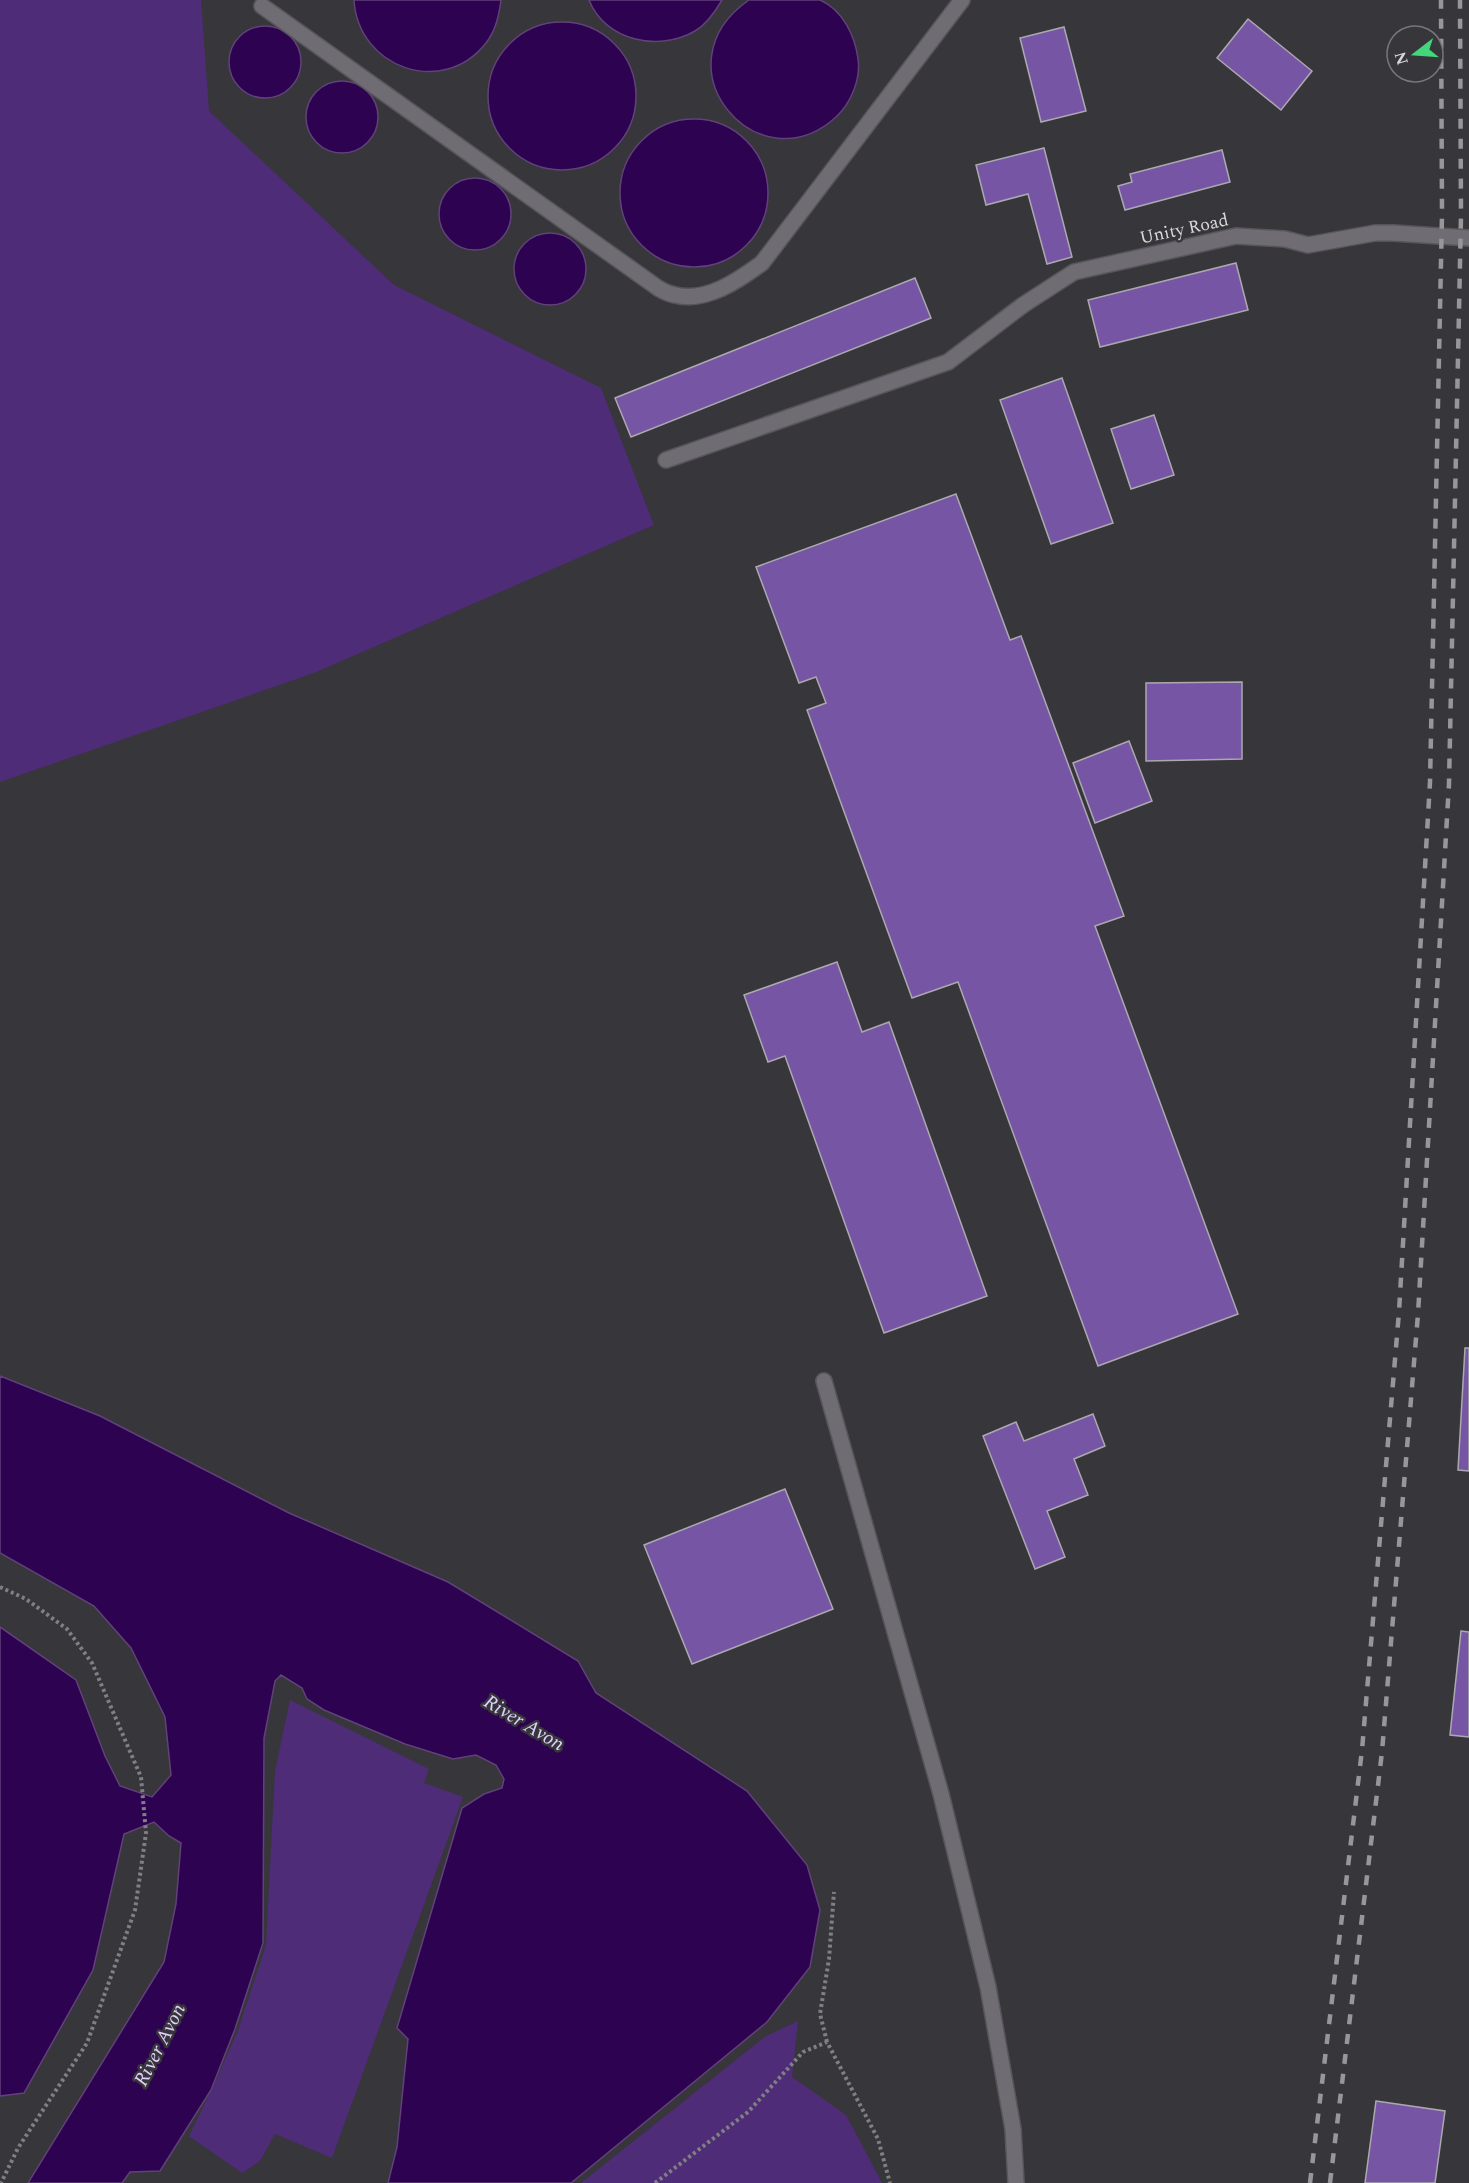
<svg xmlns="http://www.w3.org/2000/svg" width="1469" height="2183" viewBox="0 0 1469 2183" font-family="Spectral,serif">
	<style>
		.green { fill: #4e2c77 }
		.water { fill: #2d0250; stroke: #604279; stroke-width: 1.5 }
		.building { fill: #7755a5; stroke: #aba9af; stroke-width: 1.5 }
		.lines { fill: none; stroke-linecap: round; stroke-linejoin: round }
		.service-casing { stroke: #565559; stroke-width: 18 }
		.minor-casing { stroke: #565559; stroke-width: 18 }
		.path { stroke: #807f83; stroke-width: 4; stroke-dasharray: 3 3; stroke-linecap: butt }
		.service { stroke: #6f6d73; stroke-width: 15 }
		.minor { stroke: #6f6d73; stroke-width: 15 }
		.rail { stroke: #979699; stroke-width: 4.5; stroke-dasharray: 10 10; stroke-linecap: butt }
		.labels { text-anchor: middle; dominant-baseline: central; stroke-width: 5; stroke-linejoin: round; paint-order: stroke }
		.street-label { font-size: 18px; fill: #d8d7da; stroke: #37363b }
		.water-label { font-size: 20px; font-style: italic; fill: #e0d0fc; stroke: #37363b }
	</style>
	<rect width="100%" height="100%" fill="#37363b"/>
	<path class="green" d="M0,0h201l8,111 185,174 207,103 53,137 -340,148 -314,109z
		M290,1700l139,69 -5,14 39,14 -131,361 -57,-24 -15,27 -18,12 -53,-37 25,-51 24,-55 28,-85 9,-174z
		M798,2021l-6,56 54,38 36,68h-301l185,-147z"/>
	<path class="water" d="M354,0h147c-2,15 -5,30 -15,43 -43,55 -128,25 -132,-43z
		M589,0h133c-7,12 -15,24 -27,31 -36,21 -90,10 -106,-31z
		M749,0h71c23,10 35,36 38,59 3,20 -7,44 -22,58 -78,71 -182,-51 -87,-117z
		M488 96a74 74 0 1 1 148 0a74 74 0 1 1-148 0Z
		M229 62a36 36 0 1 1 72 0a36 36 0 1 1-72 0Z
		M306 117a36 36 0 1 1 72 0a36 36 0 1 1-72 0Z
		M620 193a74 74 0 1 1 148 0a74 74 0 1 1-148 0Z
		M439 214a36 36 0 1 1 72 0a36 36 0 1 1-72 0Z
		M514 269a36 36 0 1 1 72 0a36 36 0 1 1-72 0Z
		M0,1376l100,40 189,97 159,69 130,79 18,32 151,98 60,74 13,45 -10,57 -43,55 -196,161h-183l9,-36 11,-108 -11,-11 65,-220 22,-14 18,-6 2,-9 -8,-14 -20,-10 -23,4 -48,-15 -81,-34 -17,-11 -5,-11 -21,-13 -6,6 -11,57 -1,205 -28,86 -24,61 -51,81 -30,1 -8,11h-94l136,-221 12,-58 5,-61 -12,-7 -15,-14 -30,12 -31,136 -69,123 -24,3v-469l76,53 29,76 15,30 32,11 19,-22 -6,-58 -34,-69 -37,-42 -94,-53z"/>
	<path class="building" d="M1248,19l64,52 -31,39 -64,-52z
		M1064,27l22,84 -45,11 -21,-84z
		M1044,148l28,109 -25,7 -19,-70 -42,11 -10,-40z
		M1222,150l8,32 -105,28 -7,-24 14,-4 -2,-8z
		M1236,263l12,47 -148,37 -12,-47z
		M915,278l16,40 -300,119 -16,-39z
		M1062,378l51,145 -62,21 -51,-144z
		M1154,415l20,60 -43,14 -20,-60z
		M956,494l54,146 11,-4 103,280 -29,10 143,388 -140,52 -140,-384 -46,16 -105,-288 19,-7 -10,-26 -17,6 -43,-116z
		M1242,682v77l-96,2v-78z
		M1129,741l23,60 -57,22 -22,-60z
		M837,962l25,70 27,-10 98,274 -103,37 -99,-277 -17,6 -24,-67z
		M1465,1348h4v123l-11,-1z
		M1093,1414l12,32 -31,13 14,36 -41,16 18,46 -30,12 -52,-133 33,-14 8,19z
		M785,1489l48,120 -141,55 -48,-119z
		M1461,1631l8,1v105l-19,-2z
		M1376,2101l69,10 -10,72h-70z"/>
	<g class="lines">
		<g class="service-casing">
			<path id="service" d="M262,6l396,282c5,3 11,6 17,7 31,8 64,-15 87,-32l200,-263
				M666,460l282,-98 75,-57 51,-33 162,-36 49,3 23,6 67,-12h18
				M824,1381l117,413 47,193 25,142 3,54"/>
		</g>
		<g class="minor-casing">
			<path id="minor" d="M1393,233l76,5"/>
		</g>
		<path class="path" d="M0,1587l26,12 41,30 25,34 49,114 5,56 -11,77 -48,133 -69,105 -17,35
			M827,2042l-7,-28 9,-55 5,-67
			M655,2183l93,-71 55,-60 24,-10 51,97 12,44"/>
		<use href="#service" class="service"/>
		<use href="#minor" class="minor"/>
		<path class="rail" d="M1310,2183l52,-433 37,-438 31,-530 12,-567 -1,-215
			M1330,2183l52,-431 36,-438 31,-530 12,-568 -1,-216"/>
	</g>
	<g class="labels">
		<g class="street-label">
			<text transform="translate(1184 229) rotate(-12)">Unity Road</text>
		</g>
		<g class="water-label">
			<text transform="translate(524 1723) rotate(31)">River Avon</text>
			<text transform="translate(160 2045) rotate(-63)">River Avon</text>
		</g>
	</g>
	<g transform="translate(1415 54) rotate(253)"><circle r="28" fill="#37363b" stroke="#77767b" stroke-width="1.5"/>
	<path d="M0-4.5L10 22L0 15L-10 22Z" fill="#43d77b"/>
	<text y="-9" font-size="16" font-weight="bold" text-anchor="middle" fill="#d8d7da">N</text>
	</g>
</svg>
